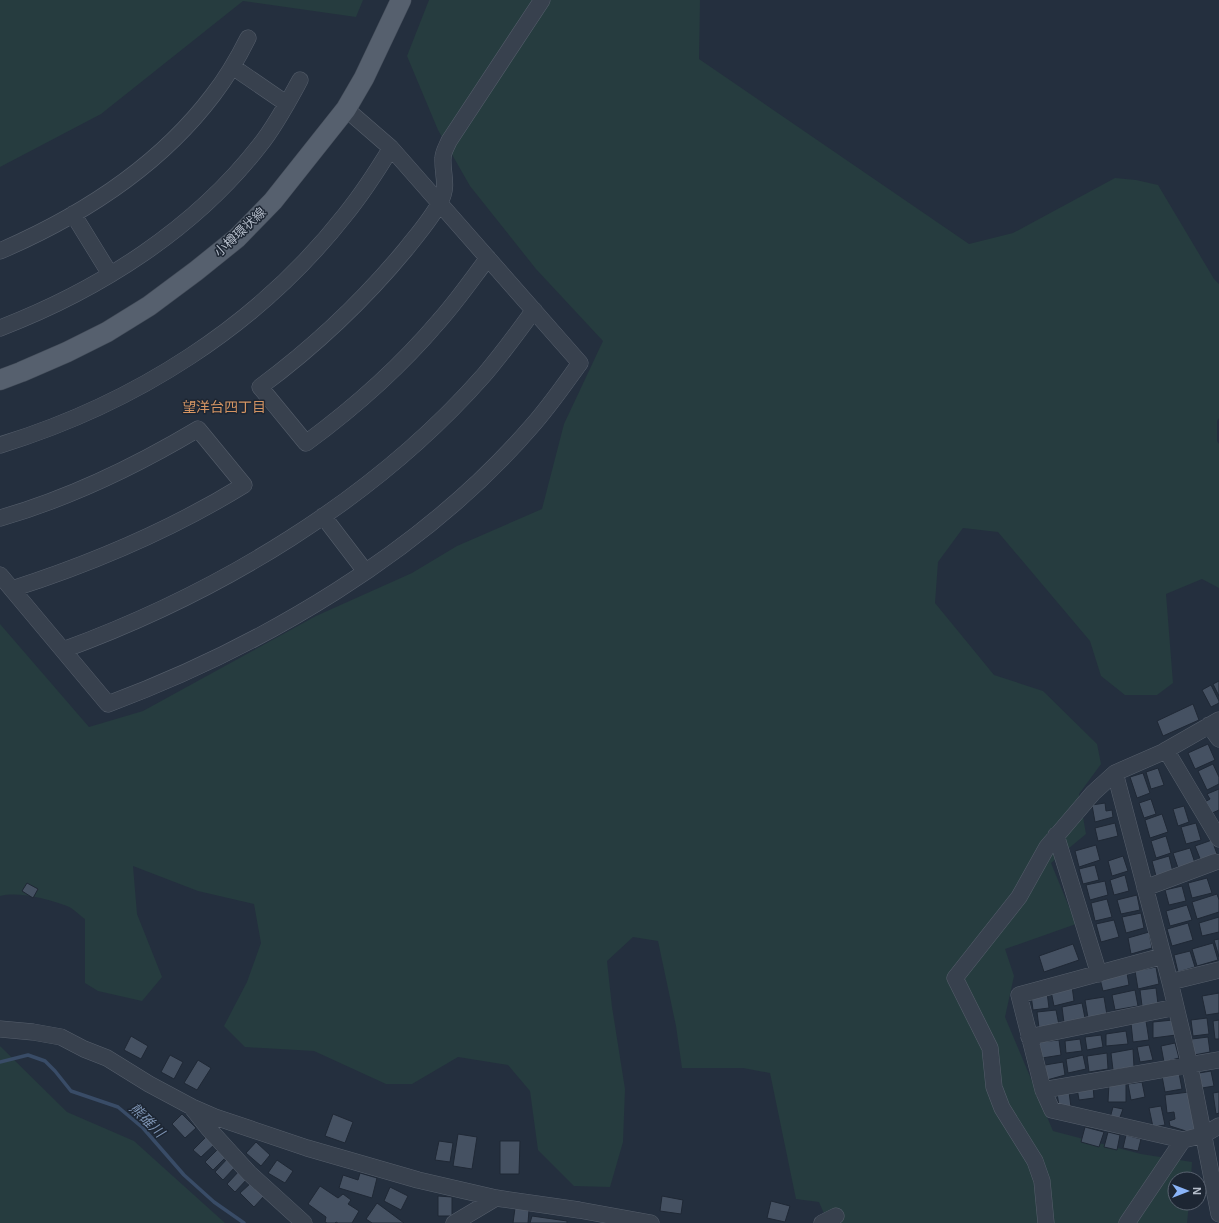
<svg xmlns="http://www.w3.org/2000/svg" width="1219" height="1223" viewBox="0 0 1219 1223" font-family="Arial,'Noto Sans JP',sans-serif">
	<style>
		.green { fill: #263c3f }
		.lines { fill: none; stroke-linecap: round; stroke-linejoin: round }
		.stream { stroke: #394c67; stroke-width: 3.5 }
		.building { fill: #455162; stroke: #1f2835 }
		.minor-casing { stroke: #565f6c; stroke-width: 17 }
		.major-casing { stroke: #414a57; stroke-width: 21 }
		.minor { stroke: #38414e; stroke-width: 16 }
		.major { stroke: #56606e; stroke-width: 20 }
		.labels { text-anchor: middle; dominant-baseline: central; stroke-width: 3; stroke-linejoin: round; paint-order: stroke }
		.street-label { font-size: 13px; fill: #b4bcc9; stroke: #1d2633 }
		.neighbourhood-label { font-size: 14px; fill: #d59563; stroke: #1d2633 }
		.water-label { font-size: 14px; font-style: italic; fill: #7c92b1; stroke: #1d2633 }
	</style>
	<rect width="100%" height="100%" fill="#242f3e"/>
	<path class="green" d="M0,0h363l-7,17 -113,-16 -142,113 -101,53z
		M429,0h271l-1,59 270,185 44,-11 102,-55 21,2 22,5 56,94 5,5v134l-2,3v20l2,3v144l-17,-9 -36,15 7,89 -16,12h-32l-24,-19 -11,-35 -92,-109 -35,-4 -25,34 -3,41 59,72 49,16 54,53 4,20 -22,30 7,40 -35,29 25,61 -71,25 9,27 -9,41 48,114 88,23 51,8 -1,17h-16v24h14l-2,20h-359l-9,-21 -23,-3 -26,-126 -27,-5h-61l-6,-42 -18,-85 -25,-4 -26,24 5,46 13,82 -2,53 -13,45 -36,-1 -36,-36 -8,-59 -22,-26 -50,-8 -46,27h-26l-72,-33 -69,-4 -21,-21 23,-44 14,-39 -7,-39 -56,-13 -65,-25 4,48 25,63 -20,24 -44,-10 -13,-8v-64c-6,-4 -12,-11 -18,-13 -18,-7 -49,-15 -67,-10v-272l89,103 54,-16 173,-95 96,-43 45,-27 85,-37 22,-85 39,-83 -67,-72 -66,-83 -32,-56 -31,-74z
		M0,1046l67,66 67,29 91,82h-225z"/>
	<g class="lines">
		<path class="stream" d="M0,1062l28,-7 17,6 10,10 16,20 47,16 25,21 41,47 30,27 30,21"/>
	</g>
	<path class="building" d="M1219,681v15l-6,-12z
		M1211,685l8,16v2l-8,4 -9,-17z
		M1193,704l6,16 -36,16 -6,-15z
		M1208,744l7,16 -20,9 -7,-16z
		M1213,764l6,13v7l-12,6 -9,-19z
		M1158,768l6,17 -13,4 -5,-17z
		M1143,773l7,20 -13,5 -7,-21z
		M1219,789v21l-9,4 -5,-12 5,-3 -3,-5z
		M1151,799l5,15 -12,4 -5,-15z
		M1105,803l1,8 6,-1 1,7 -18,5 -3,-17z
		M1184,806l5,16 -11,4 -5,-17z
		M1162,814l6,18 -18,6 -5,-18z
		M1115,823l3,13 -20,5 -3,-13z
		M1196,823l5,17 -15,4 -5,-17z
		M1166,836l5,17 -15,5 -5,-17z
		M1212,840l5,14 -16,7 -6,-15z
		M1096,845l4,15 -21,7 -4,-16z
		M1190,848l5,15 -17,5 -5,-15z
		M1123,856l5,15 -16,5 -4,-15z
		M1169,856l4,16 -17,4 -4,-15z
		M1095,865l4,15 -16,4 -4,-15z
		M1125,875l4,16 -15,4 -4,-15z
		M1207,878l5,15 -20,5 -4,-15z
		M1105,881l3,14 -18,5 -4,-15z
		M27,883l11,6 -5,9 -11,-7z
		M1182,886l4,15 -17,4 -4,-15z
		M1217,894l2,6v12l-22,7 -5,-17z
		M1137,895l3,15 -19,4 -4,-14z
		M1107,899l5,18 -17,4 -4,-18z
		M1187,905l5,15 -22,6 -4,-15z
		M1141,913l3,15 -18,5 -4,-16z
		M1219,917v15l-17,4 -3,-13z
		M1114,920l5,17 -18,5 -5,-18z
		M1188,923l5,17 -21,6 -5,-17z
		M1149,932l3,16 -21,6 -3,-16z
		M1219,939v18l-5,-17z
		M1213,943l5,17 -21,6 -5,-17z
		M1073,944l6,16 -35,12 -5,-16z
		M1190,951l5,16 -17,5 -4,-17z
		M1156,967l3,17 -21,5 -3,-18z
		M1127,973l2,12 -26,6 -3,-12z
		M1072,986l2,15 -20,5 -3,-15z
		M1156,988l2,16 -16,2 -2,-16z
		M1135,990l3,16 -23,4 -3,-15z
		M1047,992l2,16 -16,2 -2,-15z
		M1219,993v20l-13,2 -4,-19z
		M1104,997l3,18 -19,3 -3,-18z
		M1082,1003l3,15 -21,5 -2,-16z
		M1056,1010l3,15 -20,3 -2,-16z
		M1207,1018l2,16 -16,2 -2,-16z
		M1173,1020l3,15 -23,3v-16z
		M1219,1020v19h-4l-2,-18z
		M1146,1021l3,19 -16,2 -2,-19z
		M1126,1031l2,13 -22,2v-12z
		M1101,1035l2,12 -16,3 -2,-13z
		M131,1036l17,10 -7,13 -17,-9z
		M1208,1037l2,15 -16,3 -2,-16z
		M1080,1039l2,12 -16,2 -1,-12z
		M1059,1040l2,15 -19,3 -3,-16z
		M1175,1043l4,15 -15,4 -3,-16z
		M1149,1045l4,15 -13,2 -3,-15z
		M1133,1049l1,18 -21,3 -2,-17z
		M1107,1053l1,16 -19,3 -2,-16z
		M170,1055l13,7 -9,17 -13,-7z
		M1083,1055l3,14 -18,4 -2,-14z
		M198,1060l13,8 -14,22 -13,-7z
		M1063,1062l2,13 -18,5 -2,-15z
		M1211,1071l3,15 -12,2 -3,-15z
		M1179,1073l3,16 -17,3 -3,-16z
		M1142,1082l3,15 -14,3 -3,-16z
		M1109,1083l17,1v18h-18z
		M1093,1086l1,12 -15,2 -2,-12z
		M1069,1092l2,15 -12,-1 -2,-13z
		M1189,1092l7,38 -7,2 -19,-6 -1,-5 6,-2 -1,-7 -7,1 -2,-18z
		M1219,1092v21l-3,1 -3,-21z
		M1161,1106l4,19 -12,2 -4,-19z
		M1113,1107l10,2 -4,11 -9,-2z
		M182,1114l14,14 -11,10 -13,-14z
		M333,1114l20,8 -8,21 -20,-7z
		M1085,1127l19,5 -5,15 -18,-5z
		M1108,1132l12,3 -3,15 -13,-3z
		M458,1134l19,3 -5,32 -19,-3z
		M1126,1135l15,4 -3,12 -15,-3z
		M207,1136l8,8 -14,13 -8,-7z
		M439,1141l14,2 -3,19 -15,-2z
		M500,1141h20l-1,33h-19z
		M256,1142l14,13 -9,11 -15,-13z
		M219,1148l8,8 -14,14 -8,-8z
		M228,1158l8,8 -13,14 -8,-8z
		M277,1160l16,11 -8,12 -17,-10z
		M240,1170l8,8 -13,14 -8,-8z
		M360,1173l17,5 -5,20 -33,-10 4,-13 15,5z
		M251,1183l13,13 -10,11 -14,-14z
		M320,1186l18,12 5,-4 8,6 -3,4 11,7 -7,12h-14l-2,-1 -1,1h-8l-2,-1 1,-5 -18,-13z
		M390,1187l18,9 -7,14 -17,-9z
		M438,1196l14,1v19h-14z
		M662,1196l21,4 -2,14 -21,-3z
		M771,1201l19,5 -5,16 -18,-4z
		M377,1203l27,20h-32l-6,-4z
		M515,1208l14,2 -1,13h-15z
		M532,1216l35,5v2h-37z"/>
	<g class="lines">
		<g class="minor-casing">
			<path id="minor" d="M233,67l54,37
				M73,214l37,60
				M0,251c81,-35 160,-86 213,-156 14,-18 25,-37 35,-57
				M488,258c-16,21 -31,43 -49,63 -39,46 -84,86 -133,122l-46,-56c54,-40 103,-86 146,-138 11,-14 26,-31 34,-47 9,-17 2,-27 3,-44 0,-6 4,-12 6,-17l93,-141
				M0,328c99,-38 195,-99 260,-183 16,-20 28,-43 40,-65
				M0,445c134,-41 258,-119 345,-230 17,-21 32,-44 46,-67
				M323,516l42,55
				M0,518c70,-20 136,-52 198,-89l46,56c-73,45 -151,78 -232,104
				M0,575l108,129c153,-57 315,-152 423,-277 18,-20 33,-42 49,-64l-189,-215 -45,-39
				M63,650c156,-57 311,-150 421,-275 18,-21 34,-43 50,-65
				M1209,725l10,14
				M1166,750l53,89
				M1115,773l55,209 20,84 29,148
				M1056,835l43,139
				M1145,888l70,-26
				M1163,956l-144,39 24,95 9,20 131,30 20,-5 16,-9
				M1170,982l49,-12
				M0,1029l33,3 28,5 23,12 23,9 42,26 43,23 23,10 92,31 111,32 78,18 83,12 72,13
				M1029,1037l147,-30
				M1043,1090l176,-30
				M193,1109l15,19 41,45 55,50
				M454,1223l42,-25
				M822,1223l14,-7
				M1046,1223l-4,-42 -7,-20 -33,-53 -8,-21 -4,-39 -35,-70 64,-81 28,-50 46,-54 22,-20 48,-21 56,-32
				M1127,1223l56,-83"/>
		</g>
		<g class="major-casing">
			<path id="major" d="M0,380l21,-8 46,-20 40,-20 42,-26 47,-35 41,-33 36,-37 73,-92 18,-31 37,-78"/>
		</g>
		<use href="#minor" class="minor"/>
		<use href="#major" class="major"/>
	</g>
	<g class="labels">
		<g class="street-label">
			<text transform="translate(240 232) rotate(-43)">小樽環状線</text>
		</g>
		<g class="neighbourhood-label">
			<text x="224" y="407">望洋台四丁目</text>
		</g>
		<g class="water-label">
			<text transform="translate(147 1120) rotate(44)">熊碓川</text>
		</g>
	</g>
	<g transform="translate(1187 1191) rotate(90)"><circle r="19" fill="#1d2633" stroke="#59626f"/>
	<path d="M0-3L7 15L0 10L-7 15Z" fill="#8ab4f8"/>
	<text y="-6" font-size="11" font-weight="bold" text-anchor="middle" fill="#b4bcc9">N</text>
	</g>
</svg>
